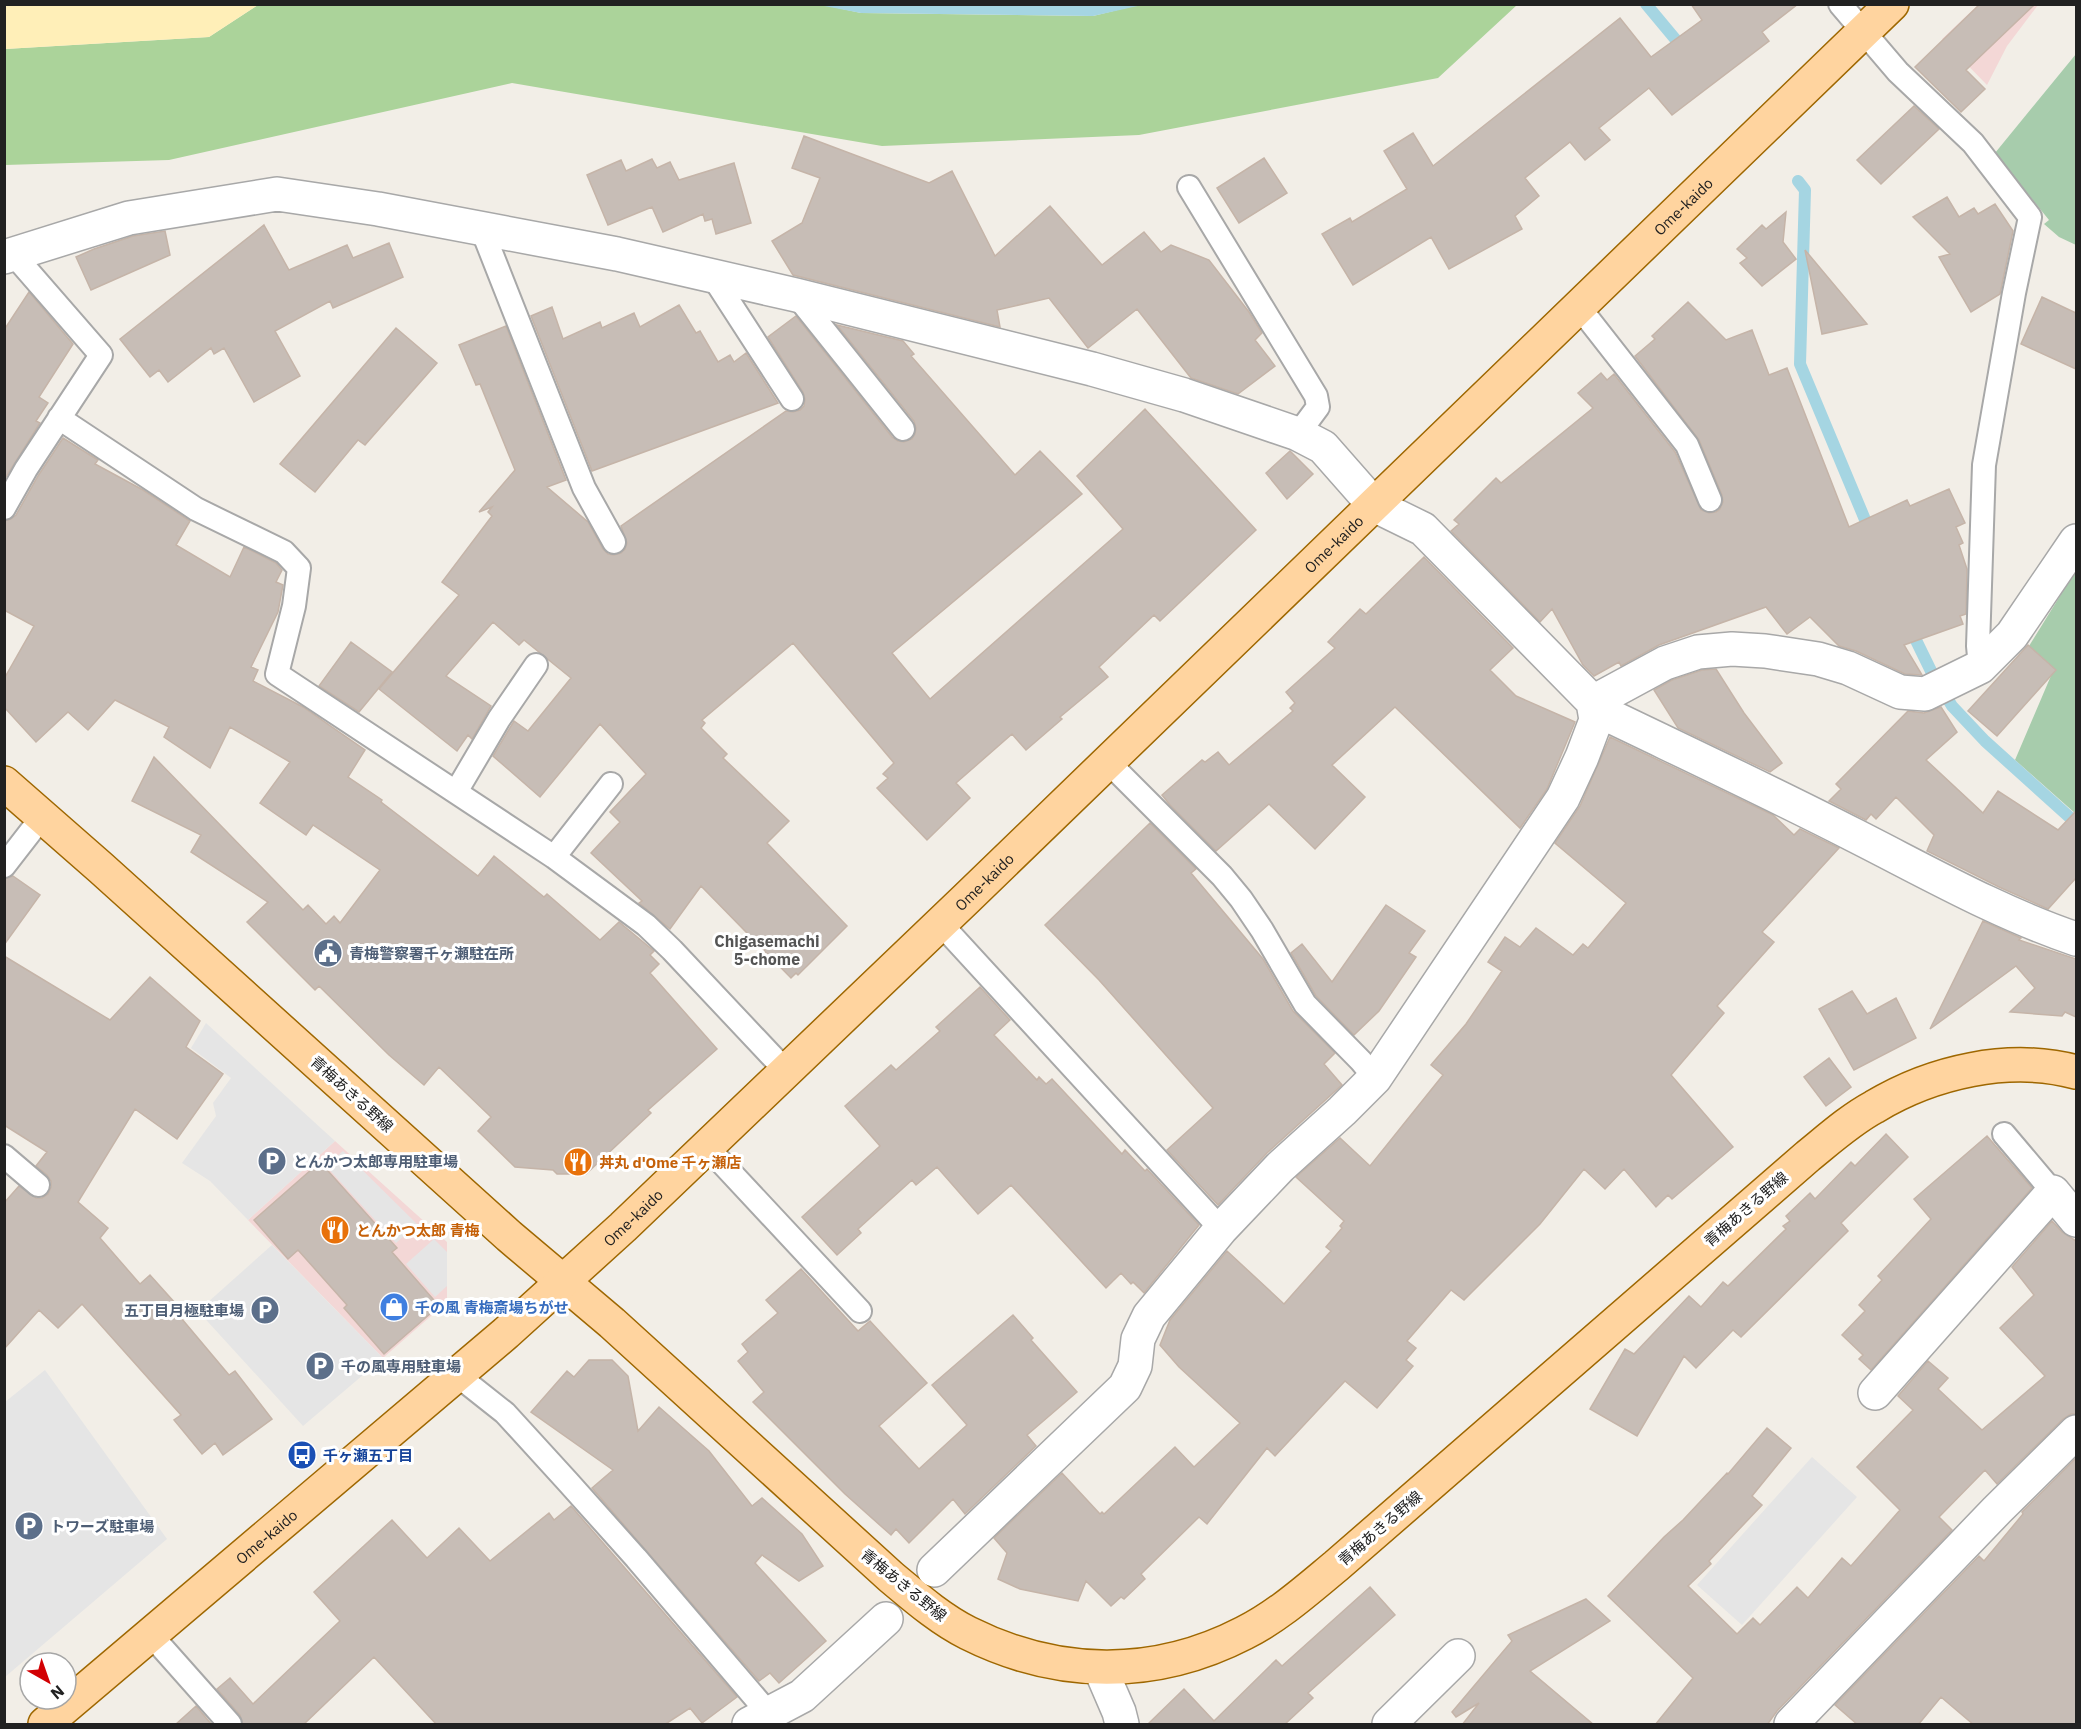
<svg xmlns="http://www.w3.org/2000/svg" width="2081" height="1729" viewBox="0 0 2081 1729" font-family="'IBM Plex Sans','Noto Sans JP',sans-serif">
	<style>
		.commercial { fill: #f3d7d6 }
		.forest { fill: #abd39a }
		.sand { fill: #ffefb8 }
		.cemetery { fill: #a7ccac }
		.parking { fill: #e5e5e5 }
		.water { fill: #a5d5e2 }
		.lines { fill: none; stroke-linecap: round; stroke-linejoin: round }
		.stream { stroke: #a5d5e2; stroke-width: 12 }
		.building { fill: #c7bdb6; stroke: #c5b4a8; stroke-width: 1.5 }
		.lane-casing { stroke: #a8a8a8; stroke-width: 26 }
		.street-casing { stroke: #a8a8a8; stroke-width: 36 }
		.primary-casing { stroke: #9e6700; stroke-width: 36 }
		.lane { stroke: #fff; stroke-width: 22 }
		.street { stroke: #fff; stroke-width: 33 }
		.primary { stroke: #ffd49f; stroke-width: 33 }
		.labels { text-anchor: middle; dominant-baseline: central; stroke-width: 6; stroke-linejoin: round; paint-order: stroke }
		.street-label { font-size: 15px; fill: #212121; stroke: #fff }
		.service-label { font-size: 15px; font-weight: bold; fill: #4e5e75; stroke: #fff; text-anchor: start }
		.food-label { font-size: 15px; font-weight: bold; fill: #c56008; stroke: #fff; text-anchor: start }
		.shop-label { font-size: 15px; font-weight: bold; fill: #366cbe; stroke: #fff; text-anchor: start }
		.transit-label { font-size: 15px; font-weight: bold; fill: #164399; stroke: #fff; text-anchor: start }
		.neighbourhood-label { font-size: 16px; font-weight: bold; fill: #545454; stroke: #fff }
	</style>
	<rect width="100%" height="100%" fill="#f2eee7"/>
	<path class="commercial" d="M1978,5h60l-31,41 -20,39 -45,-46z
		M335,1141l112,101v60l-64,56 -135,-138z"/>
	<path class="forest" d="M819,4l42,9 232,3 49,-12 375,1 -79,73 -299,57 -257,11 -370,-63 -343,77 -164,5v-116l204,-12 49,-32z"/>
	<path class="sand" d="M5,4h253v1l-49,32 -204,12z"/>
	<path class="cemetery" d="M2076,54v191l-17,-8 -15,-13 5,-4 -54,-67z
		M2076,570v244l-61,-54 38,-89 -24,-25z"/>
	<path class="parking" d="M206,1023l129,118 -87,79 -38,-39 -28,-18 34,-47 -3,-13 18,-25 -40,-30z
		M343,1151l74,73 -21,19 -70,-77z
		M434,1239l13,13v34l-12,11 -29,-33z
		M272,1245l111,113 -80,68 -105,-115z
		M45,1370l122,169 -162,138v-275z
		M1812,1457l45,40 -115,128 -45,-40z"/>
	<path class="water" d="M819,5l323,-1v1l-49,11 -232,-3z"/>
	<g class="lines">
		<path class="stream" d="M1646,4l40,48
			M1798,181l7,9 -5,174 71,170
			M1910,628l22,45 20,33 33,35 91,82"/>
	</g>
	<path class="building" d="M1691,4h107l-36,28 7,9 -97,74 -23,-27 -50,40 11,12 -25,20 -15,-18 -45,36 14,18 -24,20 7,13 -73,40 -18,-32 -78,48 -31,-51 28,-16 2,4 55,-33 -23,-38 29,-18 20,33 187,-148 31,39 51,-37z
		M1980,4h55l-69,66 19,19 -24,23 -46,-45z
		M1914,106l25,23 -58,55 -24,-24z
		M804,136l125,47 23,-12 43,85 55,-50 52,59 42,-33 17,20 10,-7 38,15 40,52 13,21 -7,7 20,26 -37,28 -47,-16 -54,-69 -49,39 -39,-50 -52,12 3,17 -207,-52 -21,-34 30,-18 18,-45 -28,-10z
		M1264,158l23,35 -48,30 -22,-35z
		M652,159l5,9 13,-6 9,18 55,-17 17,60 -35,11 -4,-15 -7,2 -2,-7 -40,18 -11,-25 -44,18 -21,-50 34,-15 5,11z
		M1947,197l12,20 15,-9 4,6 17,-10 18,27 -13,63 -29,18 -32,-55 11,-3 -37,-37z
		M1786,212l-3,30 13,17 -34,27 -22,-23 7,-5 -10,-9 25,-24 4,4z
		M264,225l25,45 58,-25 6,13 36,-15 14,34 -70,31 -3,-7 -55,30 25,45 -46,26 -30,-54 -10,6 -3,-6 -43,34 -9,-12 -9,7 -30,-38z
		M165,231l5,24 -79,35 -15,-33 18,-8 39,-13z
		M1805,250l62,74 -45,10z
		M29,292l44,52 -34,53 9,6 -12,18 4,2 -36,57v-150z
		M2042,297l34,16v56l-55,-25z
		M1688,302l38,38 26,-10 17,45 18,-7 62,159 58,-27 3,6 39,-17 16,34 -9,4 7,16 -4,2 8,24 -1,45 -6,2 3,8 -59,21 18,30 -17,-1 -49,-23 -17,-5 -29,-29 -23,17 -21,-27 -107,38 -38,21 -2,-4 -25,14 -11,-11 -31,-56 -12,13 -89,-91 8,-7 -5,-4 42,-42 5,5 92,-75 -15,-15 23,-20 6,7 7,-6 61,78 26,58 8,3 7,-1 4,-3 3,-7 -1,-7 -23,-55 -64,-84 20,-17 -3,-3z
		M679,305l17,28 4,-2 18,31 12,-7 4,7 12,-9 32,50 -186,68 -61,-155 21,-9 11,32 37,-17 2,6 32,-15 6,14z
		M796,316l96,121 6,4 6,1 8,-3 3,-5 1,-6 -2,-7 -77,-96 66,16 11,13 -3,2 104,119 25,-24 42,43 -190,159 38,46 193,-170 -46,-53 68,-67 111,121 -96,91 -6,-6 -55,52 9,10 -48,40 2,2 -36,31 -14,-16 -56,49 14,15 -43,42 -50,-52 11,-10 -5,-4 11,-11 -101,-120 -91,77 3,3 -4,5 26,26 -4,4 66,63 -22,22 80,83 -49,49 -2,-2 -5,5 -90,-92 -31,43 -31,-26 3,-2 -51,-48 29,-31 -10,-10 36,-38 -46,-50 -60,73 -47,-41 21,-35 14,10 43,-53 -47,-38 -5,5 -26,-23 -47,54 45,30 -19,33 -4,-4 -11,16 -78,-62 80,-94 -17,-13 50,-66 -4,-4 4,-5 -13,5 36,-42 -35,-86 -4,1 -17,-40 47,-19 60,154 -19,7 41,35 15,27 5,5 6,1 7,-2 4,-4 2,-6 -6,-17 165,-115 7,1 7,-2 4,-4 1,-7 -2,-7 -35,-55z
		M396,328l41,35 -72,82 -7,-5 -43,52 -35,-28z
		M63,438l35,22 -3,4 48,26 47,31 -14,24 54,32 14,-30 32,16 6,7 -6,12 7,3 -5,27 -27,55 7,3 -5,11 50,26 62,43 -17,27 34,23 -1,2 97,74 16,-20 50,41 3,-3 53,46 19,-18 35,29 -4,4 9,9 -9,9 67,76 -69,61 3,3 -65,61h-29l-4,-4 -38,-3 -37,-36 13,-14 -52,-50 -15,18 -35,-30 -70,-69 -4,4 -68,-68 21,-20 -77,-50 10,-17 -69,-34 22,-44 149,153 5,-5 18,19 8,-8 6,7 40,-53 -67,-45 -7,10 -46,-32 30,-41 -60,-35 -20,41 -46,-31 5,-10 -54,-27 -27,30 -20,-18 -32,30 -32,-35v-28l30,-53 -30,-16v-89l7,-2 5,-4 22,-39z
		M1290,451l23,23 -26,25 -21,-26z
		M1424,557l89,91 -23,22 26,26 59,26 -28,67 -27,39 -125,-121 -63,58 33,32 -50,52 -46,-45 -53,47 -46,-46 -8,-10 40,-35 3,2 13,-10 11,13 64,-54 -3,-3 5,-5 -9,-11 49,-44 -7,-6 32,-33 6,5z
		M351,642l41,30 -33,40 -40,-26z
		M2028,645l28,25 -59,66 -29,-25z
		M1716,669l28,44 38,50 -12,9 -92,-44 -24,-38 18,-10 30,-10z
		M1941,707l16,25 -31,28 57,53 15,-22 60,39 18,-19v67l-28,31 -49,-22 -72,-36 7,-16 -38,-38 -20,22 -5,-5 -5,6 -37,-19 12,-12 -5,-5 72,-73 16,2z
		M1610,737l163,78 21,20 6,-6 39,19 -77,84 12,10 -57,64 7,7 -53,62 62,72 -61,52 -4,-4 -12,12 -32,-38 -19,20 -21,-20 -44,55 -76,76 -13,-10 -44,51 9,7 -10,12 7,6 -36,42 -32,-27 -70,75 -8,-8 -60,76 -8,-7 -58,57 4,5 -21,20 -3,-2 -10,9 -25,-25 -8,20 -58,-12 -22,-10 9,-26 -13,-15 68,-65 38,41 2,-2 2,2 71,-67 19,20 46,-44 -61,-56 -19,-22 10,-25 57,-69 57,53 47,-53 -5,-4 16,-19 -2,-2 4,-5 -48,-44 44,-39 30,28 73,-91 -12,-10 35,-41 36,-53 -14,-9 17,-25 15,10 16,-19 37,27 10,-11 5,4 38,-45 -71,-60 25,-37z
		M1150,823l46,46 -5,4 72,86 30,52 42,42 -11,11 18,21 -75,68 -49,52 -51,-55 46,-42 -114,-128 -54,-55z
		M13,876l27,19 -36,50v-66z
		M1386,905l39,26 -16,22 7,4 -37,54 -25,24 -38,-39 -25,-43 11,-9 30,38z
		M1983,921l38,17 -2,2 57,19v58l-11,-5 -3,4 -52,-4 25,-24 -19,-22 -86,63z
		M4,956l106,64 40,-43 50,44 -14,26 37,27 -46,65 -42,-30 -57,93 30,26 -8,10 40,46 10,-9 25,28 -4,3 58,69 6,-4 37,48 -49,36 -8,-12 -13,11 -28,-34 7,-5 -99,-111 -24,24 -19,-18 -35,39v-146l15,-17 17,12h6l6,-4 3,-7v-6l-4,-6 -11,-9 11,-14 -43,-27z
		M980,987l30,33 -16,15 43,45 2,-3 7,7 6,-5 70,75 3,-4 20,21 2,-2 52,56 -55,68 -11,-11 -2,2 -10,-11 -15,15 -95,-103 -33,29 -41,-47 -21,18 -4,-5 -54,49 3,4 -24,22 -35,-38 78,-71 -35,-40 46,-41 5,5 44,-39 -4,-4z
		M1852,991l15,23 29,-16 20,40 -62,32 -35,-61z
		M1829,1058l22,29 -25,19 -22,-29z
		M1886,1134l22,23 -67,66 7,8 -107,106 -8,-7 -37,38 -12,-12 -47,80 -47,-27 35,-60 9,5 55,-58 12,11 22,-25 5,4 58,-57 -3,-3 7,-5 -4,-5 24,-23 5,6 36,-37 4,4z
		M1987,1136l45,52 -161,182 -12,-11 4,-4 -21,-20 23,-24 -6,-6 23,-25 -4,-4 53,-57 -17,-20z
		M320,1162l77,86 -5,4 47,54 -55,48 -40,-46 3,-3 -49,-55 -10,9 -34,-39z
		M2052,1221l10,11 14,9v173h-5l-8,5 -66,65 -12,-14 -46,47 13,13 -175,181 -10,14h-112l38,-47 -85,-82 56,-59 19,-17 44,-47 1,1 39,-46 24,20 -39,48 10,9 -53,56 2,3 -23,22 49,48 16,-16 7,7 37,-38 11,11 34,-40 9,8 49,-56 -43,-43 56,-57 -15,-14 30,-35 20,17 -10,11 44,41 63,-54 -45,-48 34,-33 -22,-28z
		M801,1269l57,62 12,-10 57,62 -48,43 40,43 48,-44 -35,-40 81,-70 20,23 -2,2 46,52 -50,43 9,11 -71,68 -12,-15 -44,44 -13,-14 -5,6 -46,-41 -92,-92 11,-10 -26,-31 10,-9 -6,-8 36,-31 -12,-13z
		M589,1360h23l16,16 10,55 21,-24 50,44 43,55 10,-8 40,36 21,32 -24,15 -37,-26 -7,8 71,78 -47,42 -9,-10 -11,8 -167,-193 21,-18 -82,-58 36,-41 7,6z
		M2076,1458v267h-102l-33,-28 -23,28h-60l-23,-20 144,-149 5,5 39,-47 -1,-2z
		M571,1506l166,191 -35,26 -12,-15 -26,17h-227l-63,-68 -71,68h-60l-3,-10 -23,-26 13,-11 23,26 87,-83 -26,-29 78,-72 35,38 32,-30 31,33 59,-48 5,7z
		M1370,1587l25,28 -87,78 5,5 -29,27h-137l37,-36 30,32 62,-61 6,6z
		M1586,1599l24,22 -80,50 64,54h-132l17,-22 -23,14 -4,-5 60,-71 -4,-6z
		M196,1706l16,19h-37z"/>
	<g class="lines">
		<g class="lane-casing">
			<path id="lane" d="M1840,4l58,68 75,71 57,74 -16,76 -30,172 -6,181 2,21
				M1189,187l127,209 2,11 -20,27
				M481,227l103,261 30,54
				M713,277l79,122
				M796,295l107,134
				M1579,307l108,138 23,55
				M59,418l137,91 88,43 15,16 -5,38 -17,68 277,183 92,68 26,25 113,120
				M4,508l22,-39 75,-114 -87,-100
				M1108,762l114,114 19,23 21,31 43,74 56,57 14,17
				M456,792l43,-73 37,-54
				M554,857l57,-73
				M4,866l38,-49
				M940,923l281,306
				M2004,1134l49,58
				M707,1147l153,164
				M4,1156l34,29
				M457,1375l48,38 63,69 68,76 134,157
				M151,1635l79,89"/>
		</g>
		<g class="street-casing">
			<path id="street" d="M4,257l125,-39 148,-24 101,15 239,45 179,41 296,74 92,26 114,39 25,13 51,58 49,24 170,173 19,15c81,39 162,77 242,118 73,37 145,78 222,104
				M1875,1393l178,-201 23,28
				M934,1570l191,-183 10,-21 3,-27 11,-23 72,-87 59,-62 62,-56 33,-33 188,-280 19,-41 14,-37 -3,-18 72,-39 33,-11 34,-3 33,2 53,8 30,9 52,24 25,2 55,-27 32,-32 64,-94
				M1100,1668l19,44 3,12
				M749,1724l53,-28 84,-77
				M1389,1724l69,-68
				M1791,1724l206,-214 79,-78"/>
		</g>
		<g class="primary-casing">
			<g id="primary">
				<path d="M4,783l97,85 408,368 103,87 279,254c24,20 49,42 77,56 90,45 187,46 276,0 34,-17 63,-43 92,-67l472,-410c21,-17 42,-36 66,-49 58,-35 135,-53 202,-35"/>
				<path id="s1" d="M45,1724l461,-391 117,-106 343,-328 926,-895"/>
			</g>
		</g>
		<use href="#lane" class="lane"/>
		<use href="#street" class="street"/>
		<use href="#primary" class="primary"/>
	</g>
	<defs>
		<g id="civic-disc" transform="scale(1.5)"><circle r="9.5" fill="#5c6f8a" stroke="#fff"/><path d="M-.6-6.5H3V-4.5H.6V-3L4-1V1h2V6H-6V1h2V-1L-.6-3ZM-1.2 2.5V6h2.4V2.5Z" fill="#fff"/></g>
		<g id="parking-disc" transform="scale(1.5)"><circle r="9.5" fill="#5c6f8a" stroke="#fff"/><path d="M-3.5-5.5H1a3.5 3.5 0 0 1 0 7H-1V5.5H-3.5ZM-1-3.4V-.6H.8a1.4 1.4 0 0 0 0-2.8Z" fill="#fff"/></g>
		<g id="restaurant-disc" transform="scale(1.5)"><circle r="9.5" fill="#e8710a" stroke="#fff"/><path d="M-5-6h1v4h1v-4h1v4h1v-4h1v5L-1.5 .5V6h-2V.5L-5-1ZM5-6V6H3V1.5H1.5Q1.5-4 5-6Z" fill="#fff"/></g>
		<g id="shop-disc" transform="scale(1.5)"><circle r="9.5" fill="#3f7fe0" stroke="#fff"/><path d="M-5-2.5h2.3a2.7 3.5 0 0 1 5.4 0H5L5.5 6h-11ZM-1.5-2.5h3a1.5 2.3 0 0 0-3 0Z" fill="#fff"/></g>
		<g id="bus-disc" transform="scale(1.5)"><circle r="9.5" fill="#1a4fb4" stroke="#fff"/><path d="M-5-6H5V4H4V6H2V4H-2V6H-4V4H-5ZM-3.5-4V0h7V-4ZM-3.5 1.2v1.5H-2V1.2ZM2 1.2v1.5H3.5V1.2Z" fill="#fff"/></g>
	</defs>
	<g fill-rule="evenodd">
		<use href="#civic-disc" x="328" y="953"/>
		<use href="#parking-disc" x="272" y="1161"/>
		<use href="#restaurant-disc" x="578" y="1162"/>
		<use href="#restaurant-disc" x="335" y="1230"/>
		<use href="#shop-disc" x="394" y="1307"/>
		<use href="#parking-disc" x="265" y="1310"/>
		<use href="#parking-disc" x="320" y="1366"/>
		<use href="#bus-disc" x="302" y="1455"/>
		<use href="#parking-disc" x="29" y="1526"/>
	</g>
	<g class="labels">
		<g class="street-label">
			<text stroke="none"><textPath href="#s1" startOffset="2234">Ome-kaido</textPath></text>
			<text stroke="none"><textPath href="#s1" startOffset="1748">Ome-kaido</textPath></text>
			<text stroke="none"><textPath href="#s1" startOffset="1262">Ome-kaido</textPath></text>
			<text transform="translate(352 1094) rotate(42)">青梅あきる野線</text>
			<text transform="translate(1746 1209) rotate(-41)">青梅あきる野線</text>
			<text stroke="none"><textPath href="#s1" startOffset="776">Ome-kaido</textPath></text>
			<text transform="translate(1380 1528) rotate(-41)">青梅あきる野線</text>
			<text stroke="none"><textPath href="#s1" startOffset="290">Ome-kaido</textPath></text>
			<text transform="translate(904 1585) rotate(39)">青梅あきる野線</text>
		</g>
		<g class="service-label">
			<text x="349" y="953">青梅警察署千ヶ瀬駐在所</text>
			<text x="293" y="1161">とんかつ太郎専用駐車場</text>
			<text x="244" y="1310" text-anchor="end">五丁目月極駐車場</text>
			<text x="341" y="1366">千の風専用駐車場</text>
			<text x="50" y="1526">トワーズ駐車場</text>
		</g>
		<g class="food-label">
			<text x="599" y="1162">丼丸 d'Ome 千ヶ瀬店</text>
			<text x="356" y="1230">とんかつ太郎 青梅</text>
		</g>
		<g class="shop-label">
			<text x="415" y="1307">千の風 青梅斎場ちがせ</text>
		</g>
		<g class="transit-label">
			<text x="323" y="1455">千ヶ瀬五丁目</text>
		</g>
		<g class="neighbourhood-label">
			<text x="767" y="941">Chigasemachi<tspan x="767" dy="18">5-chome</tspan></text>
		</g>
	</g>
	<rect width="2081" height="1729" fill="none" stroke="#212121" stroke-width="12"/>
	<g transform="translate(48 1681) rotate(140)"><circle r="28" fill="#ffffff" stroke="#a6a6a6" stroke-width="1.5"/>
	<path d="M0-4.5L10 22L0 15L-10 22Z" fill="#d20003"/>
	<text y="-9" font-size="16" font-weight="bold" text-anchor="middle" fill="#212121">N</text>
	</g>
</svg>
